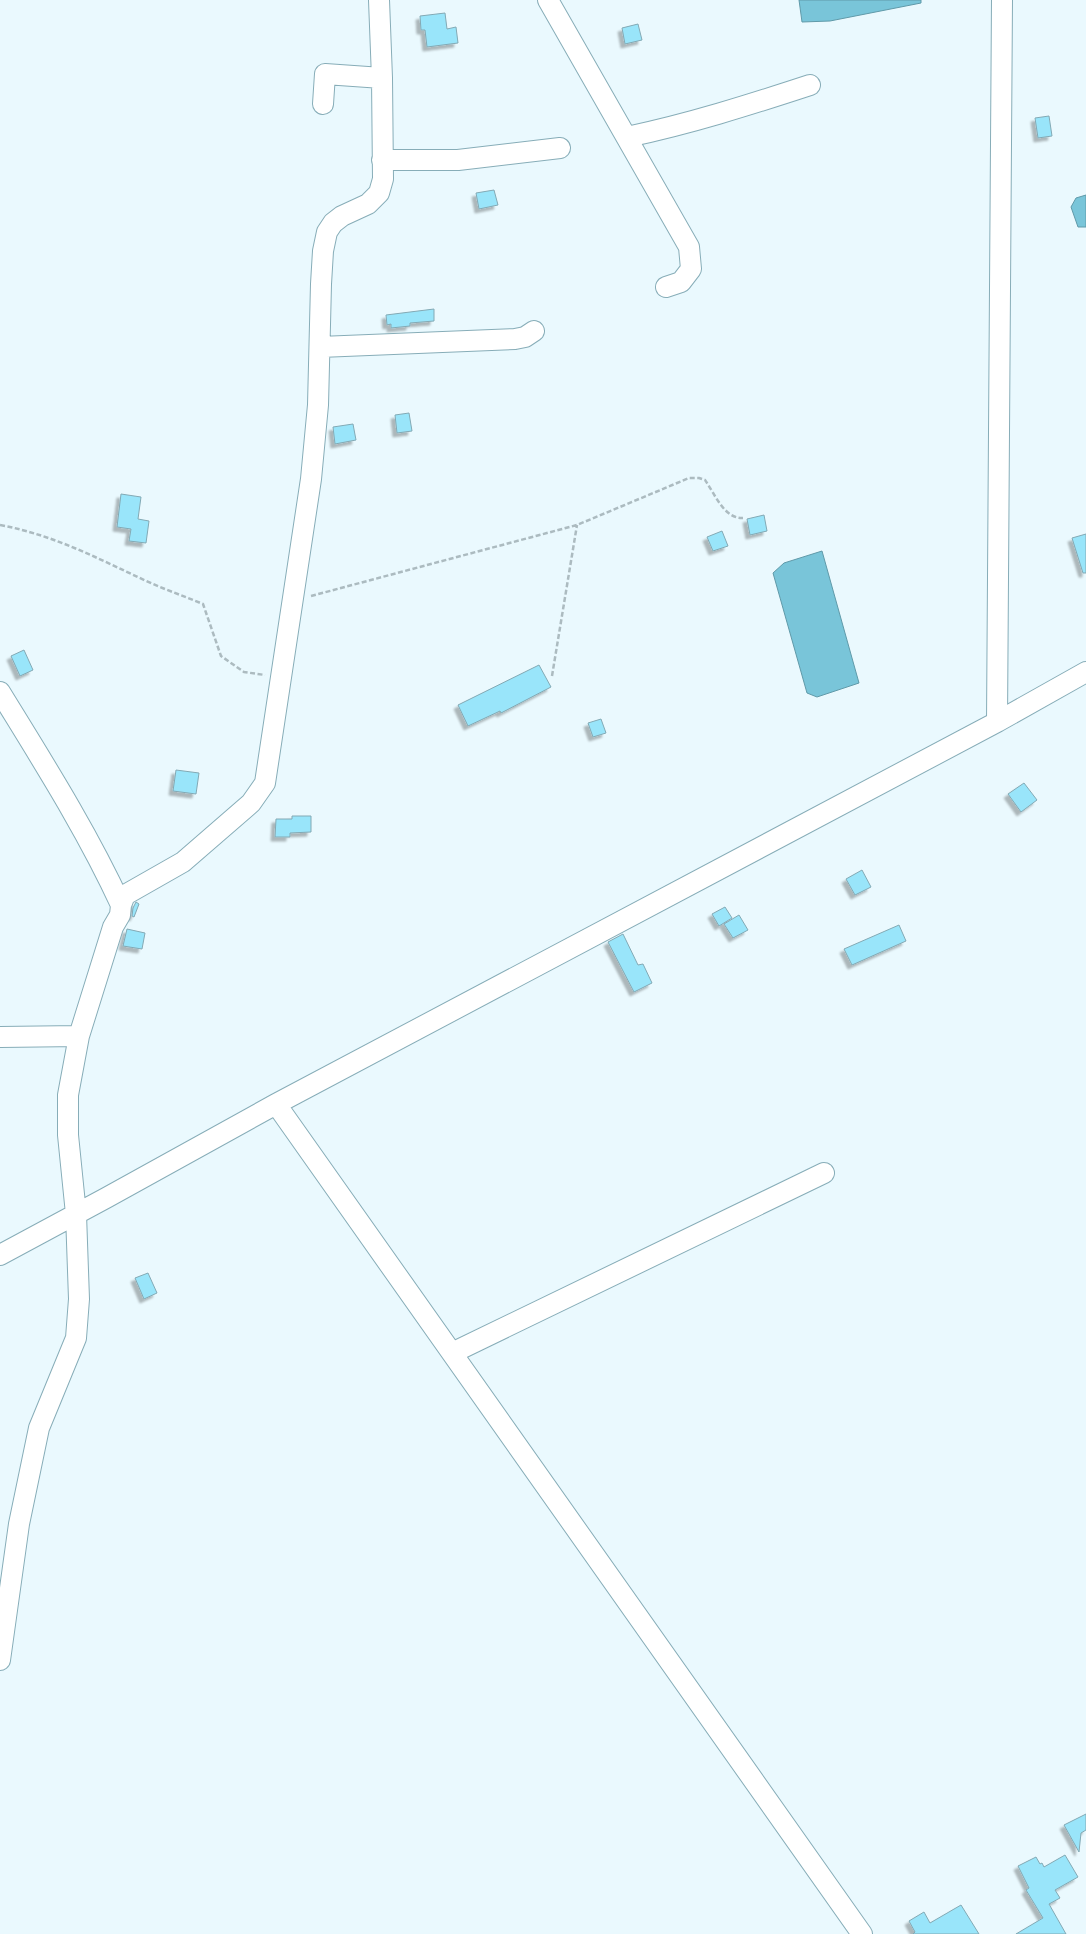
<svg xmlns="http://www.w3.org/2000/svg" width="1086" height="1934" viewBox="0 0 1086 1934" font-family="'Roboto Condensed',sans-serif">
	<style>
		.water { fill: #79c5d9; stroke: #609aa9 }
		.building { fill: #99e5fa; stroke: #83a9b4; filter: url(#shadow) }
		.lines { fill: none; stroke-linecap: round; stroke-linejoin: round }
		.minor-casing { stroke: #87adb8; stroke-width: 22 }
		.path { stroke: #acbbc0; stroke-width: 2.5; stroke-dasharray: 5 2.5; stroke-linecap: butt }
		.minor { stroke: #fff; stroke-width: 20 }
	</style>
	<defs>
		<filter id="shadow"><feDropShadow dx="-4" dy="4" stdDeviation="1" flood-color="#0004"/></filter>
	</defs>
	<rect width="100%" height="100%" fill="#eaf9fe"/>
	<path class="water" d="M799,0h122v3l-91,18 -28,1z
		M1086,195v32h-8l-7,-20 5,-9z
		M822,551l37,132 -42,14 -10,-4 -34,-120 11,-10z"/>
	<path class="building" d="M445,13l2,16 9,-2 2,16 -31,4 -2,-17h-4l-1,-14z
		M638,24l4,16 -17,4 -3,-16z
		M1049,116l3,20 -14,2 -3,-20z
		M494,190l4,15 -19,4 -3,-16z
		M434,309v12l-24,2v3l-19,2v-4l-4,1 -1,-10z
		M409,413l3,18 -15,2 -2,-18z
		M353,424l3,16 -21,4 -2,-17z
		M121,494l20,3 -3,22 11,2 -3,22 -17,-2 2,-12 -14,-2z
		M764,515l3,16 -17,4 -3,-16z
		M722,531l6,15 -15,5 -6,-14z
		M1086,534v39h-3l-11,-35z
		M24,650l9,20 -13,6 -9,-20z
		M539,665l12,22 -50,26 -1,-2 -32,15 -10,-21z
		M601,719l5,14 -13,4 -5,-14z
		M176,770l23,3 -3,21 -23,-3z
		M1024,783l13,17 -16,12 -13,-18z
		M292,816h19v16l-21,1v4h-15l1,-18h16z
		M862,870l9,17 -16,8 -9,-16z
		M136,902l3,2 -5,13 -2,-1 1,-8z
		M725,907l7,11 -13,8 -7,-12z
		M739,915l9,15 -15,8 -9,-14z
		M899,925l7,16 -54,24 -8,-16z
		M127,929l18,4 -3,16 -19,-3z
		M623,934l15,31 5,-1 9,19 -18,9 -26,-50z
		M148,1273l9,20 -13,6 -9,-21z
		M1086,1814v16l-5,3 -2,19 -15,-27z
		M1065,1855l13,22 -23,13 5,8 -11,6 17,30h-50l27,-16 -17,-28 3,-2 -11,-22 18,-9 4,7 2,-1 2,4z
		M961,1905l18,29h-66l2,-2 -6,-11 15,-9 6,11z"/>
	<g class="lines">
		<g class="minor-casing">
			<path id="minor" d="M548,0l141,247 2,22 -10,13 -15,5
				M323,104l2,-30 57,4
				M627,137c62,-13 122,-32 183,-52
				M382,160h76l102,-12
				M320,347l195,-8 10,-2 9,-6
				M0,692c43,70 87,139 121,213
				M997,722l5,-722
				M0,1037l79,-1
				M276,1104l586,830
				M0,1255l106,-57 170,-94 721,-382 89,-50
				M452,1353l372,-180
				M0,1660l19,-136 20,-96 37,-90 3,-39 -3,-85 -8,-79v-40l11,-59 34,-109 7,-12 1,-10 4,-10 58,-33 68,-59 14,-20 46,-304 7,-74 3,-121 2,-33 4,-19 6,-9 9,-7 26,-12 11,-11 4,-14 -1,-101 -3,-78"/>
		</g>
		<path class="path" d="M0,525c58,11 100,35 153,59 16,7 33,13 50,20l18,52 23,16 21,3
			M311,596l266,-71 112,-47h10l6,2c10,14 19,39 38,38
			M552,676l25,-151"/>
		<use href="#minor" class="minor"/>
	</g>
</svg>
